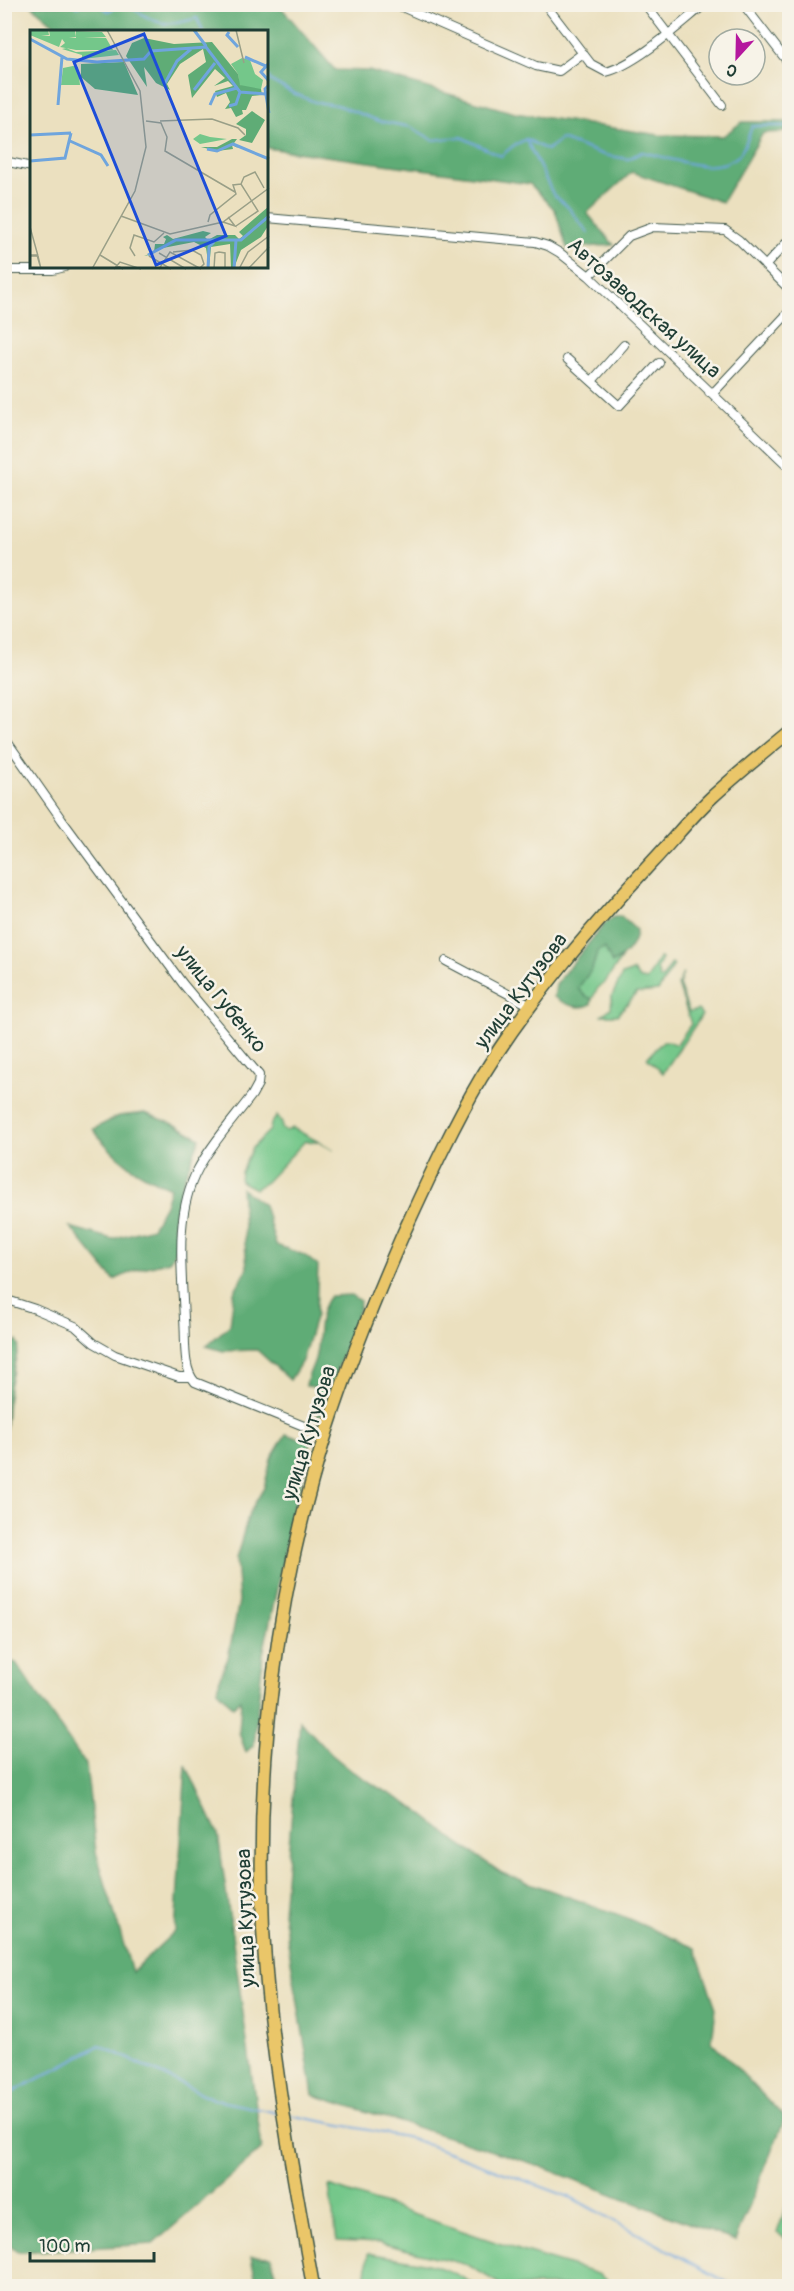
<svg xmlns="http://www.w3.org/2000/svg" width="794" height="2291" viewBox="0 0 794 2291" font-family="Pangolin,sans-serif">
	<style>
		.green { fill: #74c78a; stroke: #4a825f; stroke-width: 1.5 }
		.forest { fill: #5fac76; stroke: #3f7455; stroke-width: 1.5 }
		.lines { fill: none; stroke-linecap: round; stroke-linejoin: round }
		.stream { stroke: #6fa5dd; stroke-width: 2 }
		.street-casing { stroke: #3e5549; stroke-width: 10 }
		.primary-casing { stroke: #3e5549; stroke-width: 15 }
		.street { stroke: #fff; stroke-width: 8 }
		.primary { stroke: #eac669; stroke-width: 12 }
		.labels { text-anchor: middle; dominant-baseline: central; stroke-width: 5; stroke-linejoin: round; paint-order: stroke }
		.street-label { font-size: 21px; fill: #1f3d34; stroke: #f7f3e8 }
		.inset-river { fill: none; stroke: #6fa5dd; stroke-width: 3 }
		.inset-road { fill: none; stroke: #999f87; stroke-width: 1.5 }
		.view { fill: #1d4ed8; fill-opacity: 0.15; stroke: #1d4ed8; stroke-width: 3 }
		.inset-edge { fill: none; stroke: #1f3d34; stroke-width: 3 }
	</style>
	<rect width="100%" height="100%" fill="#f7f3e8"/>
	<filter id="ink" filterUnits="userSpaceOnUse"><feTurbulence type="fractalNoise" baseFrequency=".0167" numOctaves="2"/><feDisplacementMap in="SourceGraphic" scale="12" xChannelSelector="R" yChannelSelector="G"/><feConvolveMatrix kernelMatrix="1 2 1 2 8 2 1 2 1" color-interpolation-filters="sRGB"/></filter>
	<filter id="wash" filterUnits="userSpaceOnUse"><feTurbulence type="fractalNoise" baseFrequency=".008" numOctaves="4" result="noise"/><feDisplacementMap in="SourceGraphic" scale="24" xChannelSelector="R" yChannelSelector="G"/><feGaussianBlur stdDeviation="1.35" result="paint"/><feColorMatrix in="noise" values="0 0 0 0 0 0 0 0 0 0 0 0 0 0 0 0 0 1.4 0 .05"/><feComposite in="paint" operator="in"/></filter>
	<g filter="url(#wash)">
		<rect width="100%" height="100%" fill="#ebe0bf"/>
		<path class="green" d="M605,948l7,15 9,-4 -17,25 -5,2 -7,13 -8,-3 -7,-8 15,-19 6,-19z
			M659,958l3,1 -5,10 3,9 2,1 10,-16 2,2 -16,26 -21,2 -20,22h-15l9,-7 1,-12 10,-21 11,-4 7,8 7,1z
			M683,973l-4,12 10,27 9,-2 4,5 -39,58 -16,-15 16,-17h5l8,4 15,-21 -13,-39z
			M277,1116l5,7v6l4,2 7,-3 41,22 -15,-8 -14,-1 -39,41 -11,7 -15,-8 1,-9 11,-24 18,-18 1,-6z
			M329,2186l196,66 73,22 18,12h-113l-35,-21 -88,-22 -43,-2z
			M789,2199l1,42h-1l-12,-8z
			M368,2253c35,7 79,9 107,33h-110z"/>
		<path class="forest" d="M31,5h248l56,65 34,1 146,42 144,22 64,1 19,-14h47v10l-26,1 -41,69 -90,-30 -45,41 27,32 -47,3 -12,-38 -25,-26 -263,-36v-116h-126l-31,-5 -21,1 -2,3h-25z
			M621,916l15,14c0,14 -11,27 -24,33l-7,-15 -7,2 -6,19 -14,19 6,7 8,4 -1,5c-11,7 -27,0 -37,-7l2,-12 5,-8 45,-55 8,-5z
			M145,1113l31,12 24,13c-10,27 -25,56 -26,85 0,8 0,1 2,8 3,9 -1,24 -7,30l-33,9 -22,10 -44,-53 42,12 40,-11 13,-23 5,-17c-33,-14 -56,-30 -77,-59l26,-13z
			M241,1188l23,17 12,40 28,10 14,11 -2,49 -14,46 -12,19 -33,-30 -34,1 -17,-5 24,-21 4,-33 13,-23z
			M351,1295l9,6 -1,8 -23,64 -12,40 -7,4 1,-10 -3,-20 -9,-1c1,-10 6,-17 9,-27 6,-22 0,-44 15,-63z
			M17,1340l2,6 -10,41 -4,48v-85z
			M286,1434l11,4 14,1 -3,21 -12,39 -33,155 -9,91 -8,7 -7,-19 2,-33 -8,7 -15,-16 2,-14 8,-19 11,-57 -3,-42 13,-46 15,-25 7,-29z
			M4,1660l12,3 70,102 10,87 36,120 43,-41 11,-166 32,69 44,315 -109,95 -133,8 -15,-10z
			M300,1721l31,33 22,18 63,37 41,33 45,31 120,43 73,32 21,60 -4,34 73,76 -50,123 -204,-78 -218,-68 -30,-183z
			M251,2256l20,1 9,29h-23z"/>
		<g class="lines">
			<path class="stream" d="M74,4l3,3 5,-3
				M98,4l10,7 15,-7
				M126,4c30,19 36,25 71,14l6,14
				M267,75l4,6 22,12 22,9 22,3 42,16 32,6 22,13 28,-3 40,19 12,-10 13,-7 21,11 14,-11 43,16 24,4 14,-7c26,5 73,25 96,4 7,-7 11,-21 14,-30h38
				M526,139l27,55 15,13 20,26
				M4,1724l7,-5
				M4,2097l96,-52 115,55 63,13
				M289,2115l121,23 162,60 162,88"/>
		</g>
	</g>
	<g filter="url(#ink)">
		<g class="lines">
			<g class="street-casing">
				<path id="street" d="M395,4l141,62 23,5 24,-18
					M545,4l46,60 15,8c31,-8 73,-47 99,-68
					M645,4l77,101
					M743,4l47,61
					M4,161l28,6
					M267,218l268,24 13,4 12,7 29,23 201,192
					M765,266l25,-27
					M4,270h49l12,-3
					M589,276l40,-40 24,-9 72,3 14,10 51,50
					M567,359l52,47 40,-43
					M592,381l32,-36
					M709,392l6,-1 75,-80
					M4,737l58,83 121,164 76,91 -1,9 -6,11c-18,24 -40,48 -54,74 -24,44 -16,103 -14,150 2,19 -2,49 11,63l131,53
					M446,961l85,45
					M4,1299l31,10 40,17 19,17 21,12 64,22h11"/>
			</g>
			<g class="primary-casing">
				<path id="primary" d="M313,2286c-21,-118 -44,-238 -50,-358 -7,-166 13,-336 63,-495 22,-68 49,-135 78,-201 24,-52 48,-105 77,-154 48,-78 109,-149 171,-216 20,-21 38,-44 59,-64 25,-23 52,-45 79,-67"/>
			</g>
			<use href="#street" class="street"/>
			<use href="#primary" class="primary"/>
		</g>
	</g>
	<g class="labels">
		<g class="street-label">
			<text transform="translate(644 308) rotate(42)">Автозаводская улица</text>
			<text transform="translate(521 991) rotate(-53)">улица Кутузова</text>
			<text transform="translate(221 999) rotate(51)">улица Губенко</text>
			<text transform="translate(309 1433) rotate(-73)">улица Кутузова</text>
			<text transform="translate(246 1918) rotate(-92)">улица Кутузова</text>
		</g>
	</g>
	<g transform="translate(30 30)">
		<rect width="238" height="238" fill="#ebe0bf"/>
		<path d="M0,0h18l1,5 -8,1h9l-1,-6 26,1 1,6h-7l7,1v-7l26,1 4,5 -22,1h22l7,12h-37l-16,-3 5,-4 -3,-4 -3,8 -29,-12zM36,18l10,4 40,-2 3,5 -37,4v-4l-20,-6zM212,28l8,2 5,14 8,6 -2,9h-16l-6,-5 -1,-10 -7,-10zM43,36l5,1 2,18h-19l2,-17zM170,104l10,3 17,2 -27,5 -7,-5z" fill="#74c78a"/>
		<path d="M114,8l30,6 38,-2 26,32 2,11 21,4 1,6 -10,1 -6,14h-4l1,4 -7,3 -5,-9 -6,1 5,-7 -4,-9 -9,4 -2,-6 18,-5 -5,-5 -14,5 11,-8 -10,-9 -23,29 -4,-23 18,-13 -3,-13 -23,15 -13,20 3,6 -14,-7 -12,-16 3,20 -21,-31 6,-13zM94,32l14,33 -43,-6 -14,-12v-13zM222,81l13,9 -13,23 -13,-3 7,-5v-6l-10,-5zM202,109h5l-3,4 4,5 -6,-3 1,4 -16,2 -16,-4h16zM238,177v19l-7,11 -20,13 -7,18h-3l-1,-24 -19,3 -2,21 -3,-20 -12,-6 -31,6 -14,7 -5,1 10,-4 1,-8h9l2,-5 -3,-2 4,-2 6,4 30,-8 8,2 -6,4 3,3 9,-5h18l4,4 4,-3 -4,-4z" fill="#5fac76"/>
		<path class="inset-river" d="M164,0l12,16M199,2l-2,3 11,12M0,9l37,20 30,3 47,-3 7,-8 55,-4 34,45 25,2M215,27l23,10M239,33l-8,9 8,9M134,55l13,-24 14,-12M239,55l-4,4 4,24M164,60l21,-27M28,75l4,-48M180,75l5,-11 22,-6M199,76l7,-2 4,-12M0,105l41,-2M40,111l31,14 7,11M177,119l10,2 16,-7 36,15M0,131l35,-3 6,-25M118,225l28,-15h65l28,-24M178,238l1,-21 5,-5M204,239l2,-29"/>
		<path class="inset-road" d="M206,0l8,33M116,91l15,2 6,14 -2,14 70,41M130,91l52,-2 26,9 7,7M211,154l3,-7 11,-5 9,16M91,186l49,18 53,-12 46,-34M178,192l2,-7 26,-21 -3,-9 8,-1 17,27 -22,15M193,192l12,4 -7,-9M0,197l8,29M143,222l19,-2 9,5 3,9 -4,4M129,223l27,16M0,225h7l4,14M70,225l23,14M0,226h8l3,13M105,226l-5,-8 4,-13 20,7 10,-9M119,226l22,13M62,239l43,-78 11,-44 -6,-56 -33,-61M84,239l6,-7 21,7M129,239l11,-17 31,17M184,239l1,-16 4,-1 6,1v16M209,239l9,-17 21,-16M218,239l21,-22"/>
		<path class="view" d="M114,4l82,202 -70,29 -82,-203z"/>
		<rect width="238" height="238" class="inset-edge"/>
	</g>
	<rect width="794" height="2291" fill="none" stroke="#f7f3e8" stroke-width="24"/>
	<g transform="translate(737 57) rotate(202)"><circle r="28" fill="#f7f3e8" stroke="#a1aaa0" stroke-width="1.5"/>
	<path d="M0-4.5L10 22L0 15L-10 22Z" fill="#b5179e"/>
	<text y="-9" font-size="16" font-weight="bold" text-anchor="middle" fill="#1f3d34">С</text>
	</g>
	<path d="M30 2252v9h124v-9" fill="none" stroke="#1f3d34" stroke-width="3"/>
	<text x="39" y="2252" font-size="18" fill="#1f3d34" stroke="#f7f3e8" stroke-width="4.5" paint-order="stroke">100 m</text>
</svg>
